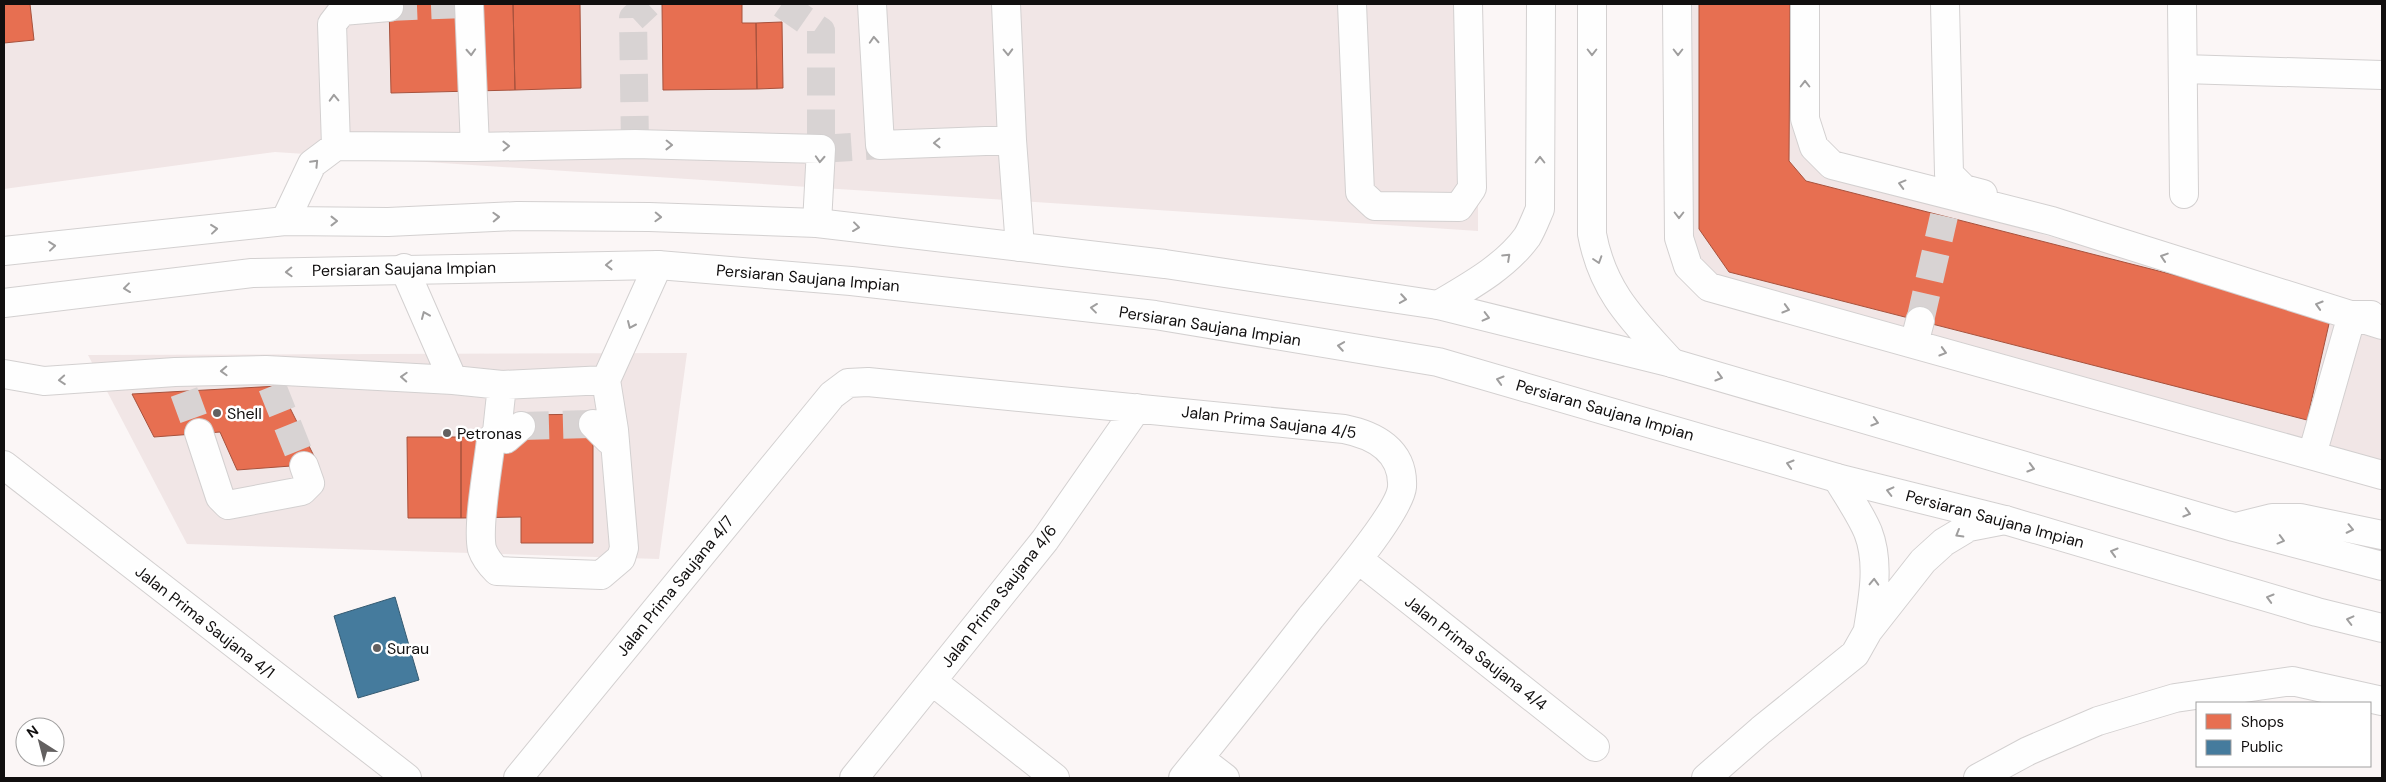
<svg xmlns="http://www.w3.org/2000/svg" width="2386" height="782" viewBox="0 0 2386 782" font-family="'DM Sans',sans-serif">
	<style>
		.built { fill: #f1e6e6 }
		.shops { fill: #e76f51; stroke: #a7523d }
		.public { fill: #457b9d; stroke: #355b72 }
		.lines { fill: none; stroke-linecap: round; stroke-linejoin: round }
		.minor-tunnel { stroke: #d8d3d3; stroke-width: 28; stroke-dasharray: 28 14; stroke-linecap: butt }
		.minor-casing { stroke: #d3d0d0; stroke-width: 30 }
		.highway-casing { stroke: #d3d0d0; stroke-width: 30 }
		.minor { stroke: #fefefe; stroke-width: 28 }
		.highway { stroke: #fefefe; stroke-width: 28 }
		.oneway { stroke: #9f9e9e }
		.poi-dot { fill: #636060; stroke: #fff; stroke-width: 2 }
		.labels { text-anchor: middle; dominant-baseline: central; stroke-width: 5; stroke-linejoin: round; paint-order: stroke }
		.street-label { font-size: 16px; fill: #110f0f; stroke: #fff }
		.poi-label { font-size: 16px; fill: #110f0f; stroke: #fff; text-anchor: start }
	</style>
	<rect width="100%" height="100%" fill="#fbf6f6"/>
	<path class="built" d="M4,4h1474v227l-1203,-79 -271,37z
		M1684,4h114l27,169 557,157v136l-669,-187 -17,-17 -10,-28z
		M687,353l-28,206 -472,-15 -99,-189z"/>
	<path class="shops" d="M4,4h26l4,36 -30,3z
		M389,4h124l2,86 -124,3z
		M513,4h67l1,84 -66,2z
		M662,4h80v19h14l1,66 -94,1z
		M1699,4h91l-1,157 17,20 525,134 -24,105 -578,-148 -30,-43z
		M782,22l1,66 -26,1 -1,-66z
		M279,386l39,78 -81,6 -17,-38 -66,5 -22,-43z
		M593,414v129h-72v-26l-60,1v-81l60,-1v-21z
		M407,437h54v81h-53z"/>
	<path class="public" d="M395,597l24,83 -61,18 -24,-82z"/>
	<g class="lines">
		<path class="minor-tunnel" d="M782,4l39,27v118l59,-4
			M389,7l74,-3
			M635,144l-2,-126 15,-14
			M1920,321l24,-105
			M272,386l32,80
			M184,392l15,41
			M521,426l72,-2"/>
		<g class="minor-casing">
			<path id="minor" d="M469,4l6,143
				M872,4l8,141 132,-5 -6,-136
				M1352,4l8,188 15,14 84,1 13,-19 -4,-184
				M1592,4v230c11,59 42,87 80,129
				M1677,4l2,234 9,28 21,21 673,188
				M1805,4v115l9,28 18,18 220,56 330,104
				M1945,4l4,170 15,15 19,5
				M2182,4l2,190
				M2183,69l199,6
				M1012,140l8,107
				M336,146l-4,-122 10,-13 47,-4
				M285,221l27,-57 24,-18 139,1 160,-3 186,5 -4,74
				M404,268l49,112 49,5 104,-5 52,-115
				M1438,305c32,-19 67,-38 89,-68 5,-8 9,-19 13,-28l1,-205
				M1914,344l6,-23
				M4,374l40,7 131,-9 91,-2 187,10
				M502,385l-5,47 9,7 15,-13
				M593,424l16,16 5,-10 -8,-50
				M497,432l-6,8c-3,27 -14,86 -9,109 3,9 9,16 15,22l104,4 20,-17 3,-10 -10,-118
				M199,433l21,64 8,8 74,-14 8,-8 -6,-17
				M2312,455l40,-140h19
				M4,465l403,313
				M1837,478c10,17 23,35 31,54 12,31 5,66 0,97
				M1358,559l237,188
				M932,681l123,97
				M1199,758l26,20
				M518,778l314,-383 16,-12 20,-1 476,47c30,6 60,21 58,58 -2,25 -72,107 -91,130 -42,54 -85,108 -128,161
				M854,778l191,-238 92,-132
				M1706,778l55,-48 94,-76 13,-23 55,-70 21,-19 25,-15 36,-7
				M1978,778l50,-27 70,-30 77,-23 117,-17 90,20"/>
		</g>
		<g class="highway-casing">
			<path id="highway" d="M4,251l281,-30 103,1 129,-6 132,1 168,6 348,41 273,41 234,58 562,164 148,39
				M4,303l248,-30 406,-8 193,16 304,34 283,47 399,116 168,42 312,92 65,16
				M2240,526l32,-8h28l82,17"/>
		</g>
		<use href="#minor" class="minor"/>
		<use href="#highway" class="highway"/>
	</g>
	<defs><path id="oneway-chevron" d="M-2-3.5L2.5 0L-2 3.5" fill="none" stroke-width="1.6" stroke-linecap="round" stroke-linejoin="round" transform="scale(1.25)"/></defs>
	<g class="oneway">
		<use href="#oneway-chevron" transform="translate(874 40) rotate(-93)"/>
		<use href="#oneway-chevron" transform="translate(471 52) rotate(87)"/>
		<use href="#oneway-chevron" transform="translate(1008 52) rotate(88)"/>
		<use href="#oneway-chevron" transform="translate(1592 52) rotate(90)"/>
		<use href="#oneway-chevron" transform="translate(1678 52) rotate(90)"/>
		<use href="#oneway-chevron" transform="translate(1805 84) rotate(-90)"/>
		<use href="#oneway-chevron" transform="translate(334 98) rotate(-92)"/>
		<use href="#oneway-chevron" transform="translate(937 143) rotate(179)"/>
		<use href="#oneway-chevron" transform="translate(669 145) rotate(1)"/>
		<use href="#oneway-chevron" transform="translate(506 146) rotate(-1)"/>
		<use href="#oneway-chevron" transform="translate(820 159) rotate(93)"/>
		<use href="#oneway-chevron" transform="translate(1540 160) rotate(-90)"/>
		<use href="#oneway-chevron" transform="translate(315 163) rotate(-46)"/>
		<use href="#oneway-chevron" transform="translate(1902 184) rotate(-165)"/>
		<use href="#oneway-chevron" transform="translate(1679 215) rotate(90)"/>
		<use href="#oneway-chevron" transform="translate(496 217) rotate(-2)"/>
		<use href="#oneway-chevron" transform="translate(658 217) rotate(2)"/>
		<use href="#oneway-chevron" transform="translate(334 221)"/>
		<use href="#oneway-chevron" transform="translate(856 227) rotate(7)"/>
		<use href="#oneway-chevron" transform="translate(214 229) rotate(-6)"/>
		<use href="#oneway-chevron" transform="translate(52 246) rotate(-6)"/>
		<use href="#oneway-chevron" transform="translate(1507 257) rotate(-43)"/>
		<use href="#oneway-chevron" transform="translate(2164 257) rotate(-162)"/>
		<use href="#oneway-chevron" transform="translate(1598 260) rotate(72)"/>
		<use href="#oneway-chevron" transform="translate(609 265) rotate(179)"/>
		<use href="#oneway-chevron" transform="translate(289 272) rotate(178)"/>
		<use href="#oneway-chevron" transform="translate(127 288) rotate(173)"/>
		<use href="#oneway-chevron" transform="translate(1403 299) rotate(9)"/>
		<use href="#oneway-chevron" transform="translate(2319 305) rotate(-163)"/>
		<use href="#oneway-chevron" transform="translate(1094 308) rotate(-173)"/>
		<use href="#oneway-chevron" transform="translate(1786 309) rotate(16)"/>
		<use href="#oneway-chevron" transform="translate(425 315) rotate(-113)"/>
		<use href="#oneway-chevron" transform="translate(1486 317) rotate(14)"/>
		<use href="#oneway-chevron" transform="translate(631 325) rotate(114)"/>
		<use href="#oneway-chevron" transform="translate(1341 346) rotate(-171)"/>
		<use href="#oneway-chevron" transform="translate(1943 352) rotate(16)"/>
		<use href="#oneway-chevron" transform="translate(224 371) rotate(178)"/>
		<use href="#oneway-chevron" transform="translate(404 377) rotate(-177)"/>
		<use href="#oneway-chevron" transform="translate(1719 377) rotate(16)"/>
		<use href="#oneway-chevron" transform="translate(62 380) rotate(176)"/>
		<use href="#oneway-chevron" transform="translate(1500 380) rotate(-164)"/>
		<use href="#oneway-chevron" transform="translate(1875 422) rotate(16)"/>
		<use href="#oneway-chevron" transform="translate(1790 464) rotate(-164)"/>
		<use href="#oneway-chevron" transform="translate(2031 468) rotate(16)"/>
		<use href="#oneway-chevron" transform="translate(1890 491) rotate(-166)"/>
		<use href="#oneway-chevron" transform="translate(2187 513) rotate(16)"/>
		<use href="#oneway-chevron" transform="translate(2350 529) rotate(12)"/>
		<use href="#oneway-chevron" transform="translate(1959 534) rotate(150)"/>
		<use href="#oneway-chevron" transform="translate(2281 540) rotate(15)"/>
		<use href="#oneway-chevron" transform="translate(2114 552) rotate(-164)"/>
		<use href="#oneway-chevron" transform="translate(1874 582) rotate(-88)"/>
		<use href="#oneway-chevron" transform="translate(2270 598) rotate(-164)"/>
		<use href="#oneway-chevron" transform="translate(2350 620) rotate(-166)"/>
	</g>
	<g class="poi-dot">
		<circle cx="217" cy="413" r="5"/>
		<circle cx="447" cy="433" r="5"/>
		<circle cx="377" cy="648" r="5"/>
	</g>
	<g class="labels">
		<g class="street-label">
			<text transform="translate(404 269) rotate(-1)">Persiaran Saujana Impian</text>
			<text transform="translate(808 278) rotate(5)">Persiaran Saujana Impian</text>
			<text transform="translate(1210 326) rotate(9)">Persiaran Saujana Impian</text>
			<text transform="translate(1605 410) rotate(16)">Persiaran Saujana Impian</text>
			<text transform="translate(1269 422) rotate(7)">Jalan Prima Saujana 4/5</text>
			<text transform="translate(1995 519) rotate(15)">Persiaran Saujana Impian</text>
			<text transform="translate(675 586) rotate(-51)">Jalan Prima Saujana 4/7</text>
			<text transform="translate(999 596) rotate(-52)">Jalan Prima Saujana 4/6</text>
			<text transform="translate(205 622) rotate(38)">Jalan Prima Saujana 4/1</text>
			<text transform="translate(1476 653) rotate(38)">Jalan Prima Saujana 4/4</text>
		</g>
		<g class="poi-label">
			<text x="227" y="413">Shell</text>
			<text x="457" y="433">Petronas</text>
			<text x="387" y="648">Surau</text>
		</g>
	</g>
	<rect width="2386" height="782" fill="none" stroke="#110f0f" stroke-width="10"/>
	<rect x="2196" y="702" width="175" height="65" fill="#ffffff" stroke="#a09f9f"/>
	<rect x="2206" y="714" width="25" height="15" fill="#e76f51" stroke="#a09f9f"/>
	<text x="2241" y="727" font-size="15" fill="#110f0f">Shops</text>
	<rect x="2206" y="740" width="25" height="15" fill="#457b9d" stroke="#a09f9f"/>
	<text x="2241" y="752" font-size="15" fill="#110f0f">Public</text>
	<g transform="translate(40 742) rotate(324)"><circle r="24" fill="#ffffff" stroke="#a09f9f"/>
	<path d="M0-4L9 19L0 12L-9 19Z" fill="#636060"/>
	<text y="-8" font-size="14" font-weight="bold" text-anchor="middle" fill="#110f0f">N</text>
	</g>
</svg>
